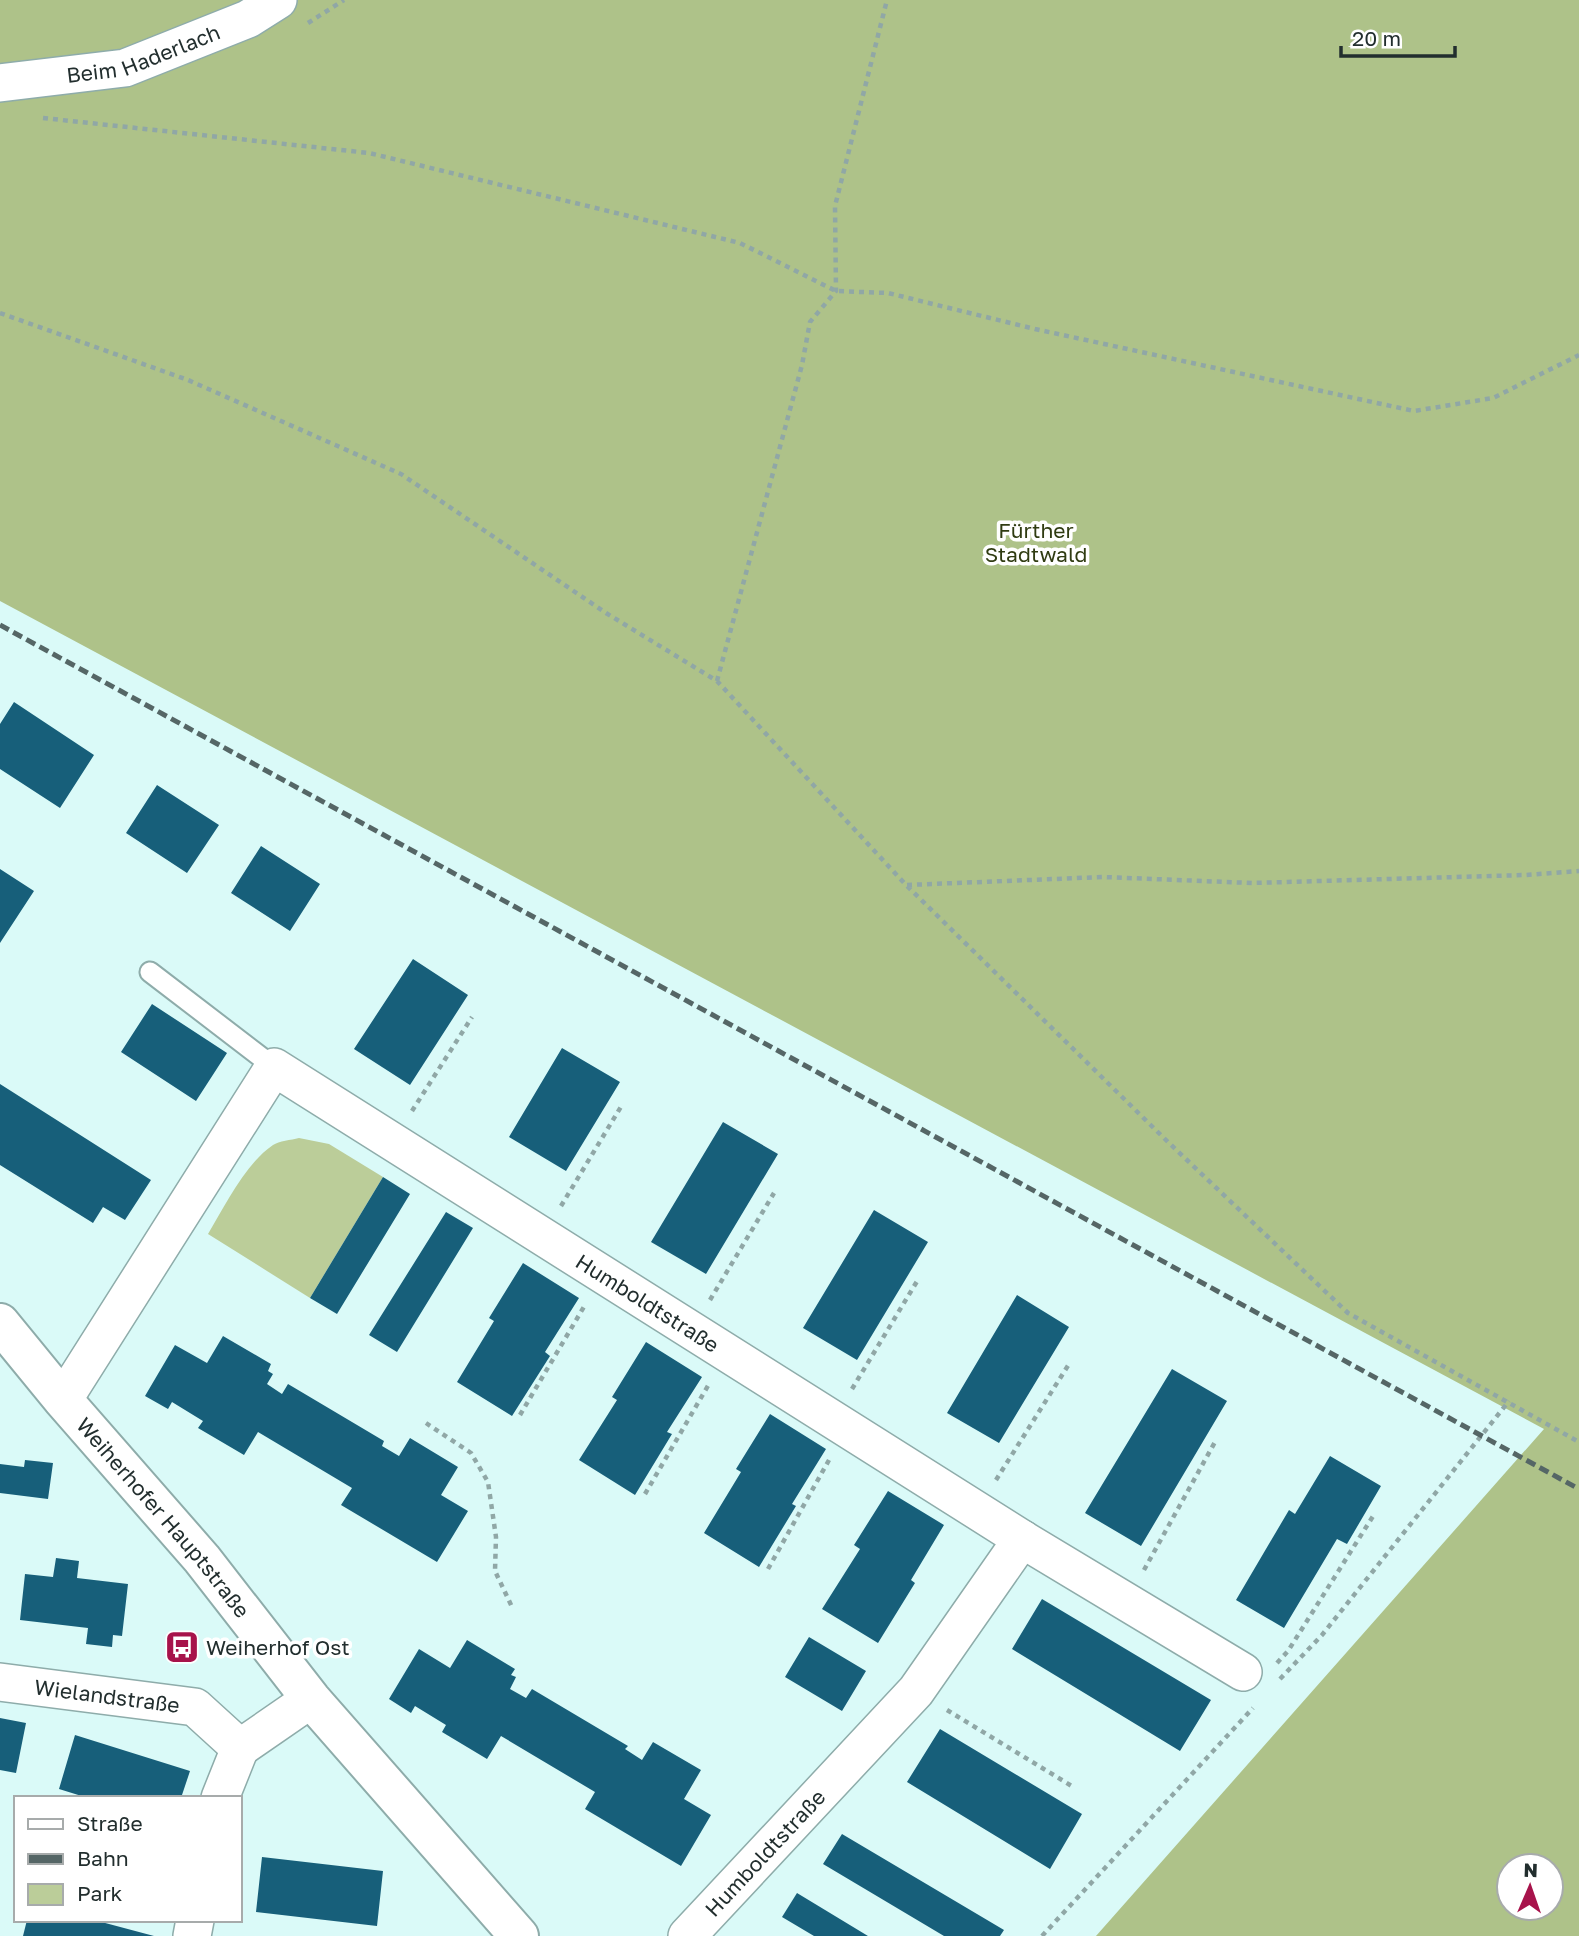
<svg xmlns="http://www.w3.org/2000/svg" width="1579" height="1936" viewBox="0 0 1579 1936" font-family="'Golos Text',sans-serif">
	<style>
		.green { fill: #bbcd99 }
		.forest { fill: #aec289; fill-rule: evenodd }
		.building { fill: #175f7a }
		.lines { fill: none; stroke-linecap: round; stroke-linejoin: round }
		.lane-casing { stroke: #8eacaa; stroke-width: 23 }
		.street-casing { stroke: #8eacaa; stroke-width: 40 }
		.secondary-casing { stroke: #8eacaa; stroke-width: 42 }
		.path { stroke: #90a7a6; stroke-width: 4.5; stroke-dasharray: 5 5; stroke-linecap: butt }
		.lane { stroke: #fff; stroke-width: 19 }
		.street { stroke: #fff; stroke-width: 37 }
		.secondary { stroke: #fff; stroke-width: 38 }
		.rail { stroke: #566; stroke-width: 5; stroke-dasharray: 10 5; stroke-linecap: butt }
		.labels { text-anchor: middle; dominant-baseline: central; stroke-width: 7; stroke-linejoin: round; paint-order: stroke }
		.street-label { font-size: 21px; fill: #222e2e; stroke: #fff }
		.park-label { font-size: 21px; fill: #303c12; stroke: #fff }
		.poi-label { font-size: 21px; fill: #222e2e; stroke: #fff; text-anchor: start }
	</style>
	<rect width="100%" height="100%" fill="#dafaf8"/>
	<path class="green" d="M299,1138l30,6 54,33 -73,121 -102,-64c17,-28 37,-70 65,-89 6,-4 18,-5 26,-7z"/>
	<path class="forest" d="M0,0h1579v1936h-483l448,-507 -1544,-828zM1509,1866h42v42h-42z"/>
	<path class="building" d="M14,702l80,53 -34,53 -60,-39v-45z
		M157,785l62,40 -32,48 -61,-40z
		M261,846l59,38 -30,47 -59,-38z
		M0,869l34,22 -34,52z
		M413,959l55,36 -58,90 -56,-36z
		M152,1004l75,49 -31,48 -75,-49z
		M562,1048l58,34 -54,89 -57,-34z
		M0,1084l151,96 -26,40 -22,-13 -10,16 -93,-58z
		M723,1122l55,32 -72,120 -55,-32z
		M383,1177l27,17 -73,120 -27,-16z
		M874,1210l54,32 -71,118 -54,-32z
		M446,1212l27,16 -76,124 -28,-17z
		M523,1263l56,35 -34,54 5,4 -38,60 -55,-34 37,-61 -5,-3z
		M1017,1295l52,32 -70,116 -52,-30z
		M223,1336l48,28 -3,7 5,3 -6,10 15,10 6,-10 96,57 -2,5 17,10 11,-18 48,29 -17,28 27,16 -31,51 -96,-57 11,-17 -94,-56 -14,23 -46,-27 5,-7 -31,-19 -4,7 -23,-13 30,-51 32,18z
		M646,1342l56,35 -35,55 5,2 -37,61 -56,-35 38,-60 -5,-3z
		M1172,1369l55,32 -86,145 -56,-33z
		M770,1414l56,35 -34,55 4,2 -37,61 -55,-34 37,-61 -5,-3z
		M1330,1456l51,30 -34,58 -10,-5 -53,89 -48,-28 53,-90 6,4z
		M25,1460l28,3 -5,36 -48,-6v-29l24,3z
		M888,1491l56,34 -33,55 4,3 -37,60 -56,-34 38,-60 -6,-4z
		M56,1558l23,3 -2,17 51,6 -6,52 -9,-1 -1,12 -26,-3 2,-16 -68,-8 5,-46 28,3z
		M1042,1599l169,101 -31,51 -168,-102z
		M809,1637l57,34 -24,40 -57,-34z
		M467,1640l48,29 -4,6 5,2 -6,12 16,9 6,-9 96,57 -3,3 17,11 11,-18 48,28 -17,29 27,16 -30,51 -96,-57 10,-17 -94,-56 -14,23 -45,-27 4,-7 -31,-19 -4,7 -22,-14 30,-50 31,19z
		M0,1718l26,5 -10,50 -16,-3z
		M940,1729l142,85 -32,55 -143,-87z
		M75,1735l115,36 -9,27h-93l-29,-9z
		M842,1834l162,96 -4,6h-56l-121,-72z
		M262,1857l121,14 -6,55 -121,-14z
		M797,1893l71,43h-54l-32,-19z
		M27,1920h67l60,16h-131z"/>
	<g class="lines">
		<g class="lane-casing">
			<path id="lane" d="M150,972l124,95"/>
		</g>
		<g class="street-casing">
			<g id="street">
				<path id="s1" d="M0,83l125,-15 123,-49 30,-19"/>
				<path id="s2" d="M63,1400l211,-333 748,472 221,133"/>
				<path id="s3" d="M0,1682l195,25 45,41"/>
				<path d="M240,1748l71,-49"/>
				<path d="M220,1798l20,-50"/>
				<path d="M192,1936l3,-16"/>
				<path id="s4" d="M687,1936l229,-245 106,-152"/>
			</g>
		</g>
		<g class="secondary-casing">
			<g id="secondary">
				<path id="s5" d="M0,1323l63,77 139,159 109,140 208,237"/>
			</g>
		</g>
		<path class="path" d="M308,23l36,-23
			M43,118l326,35 371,90 96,48 52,2 147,36 379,82 79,-13 86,-43
			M0,313l188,67 213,94 205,139 111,68 189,204 263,258 179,170 231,129
			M717,681l85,-316 8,-43 26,-31 -1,-85 52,-206
			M907,885l196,-8 149,6 273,-8 54,-4
			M412,1111l60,-94
			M561,1206l61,-101
			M710,1300l64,-107
			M852,1389l67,-111
			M520,1415l65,-110
			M426,1423l45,30 17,29 8,55 -1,34 17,36
			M996,1480l73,-116
			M645,1494l64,-110
			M768,1569l61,-109
			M1144,1570l71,-128
			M1277,1663l11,-12 87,-138
			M1280,1679l42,-44 187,-234
			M947,1710l128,78
			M1042,1936l211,-228"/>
		<use href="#lane" class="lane"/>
		<use href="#street" class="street"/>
		<use href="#secondary" class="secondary"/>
		<path class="rail" d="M0,625l1579,864"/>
	</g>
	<defs>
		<g id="bus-square" transform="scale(1.75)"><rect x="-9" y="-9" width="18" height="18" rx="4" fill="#a7134b" stroke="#fff"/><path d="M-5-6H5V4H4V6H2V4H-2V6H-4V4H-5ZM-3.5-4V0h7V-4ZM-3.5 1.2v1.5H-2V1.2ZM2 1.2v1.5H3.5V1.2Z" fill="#fff"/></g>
	</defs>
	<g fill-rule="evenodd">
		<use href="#bus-square" x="182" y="1647"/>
	</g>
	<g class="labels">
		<g class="street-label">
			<text stroke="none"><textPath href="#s1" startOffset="147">Beim Haderlach</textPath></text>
			<text stroke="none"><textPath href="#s2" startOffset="836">Humboldtstraße</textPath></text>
			<text stroke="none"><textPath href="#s5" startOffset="254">Weiherhofer Hauptstraße</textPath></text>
			<text stroke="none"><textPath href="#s3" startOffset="108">Wielandstraße</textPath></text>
			<text stroke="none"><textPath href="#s4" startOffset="114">Humboldtstraße</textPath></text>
		</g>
		<g class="park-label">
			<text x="1036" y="530">Fürther<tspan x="1036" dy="24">Stadtwald</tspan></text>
		</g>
		<g class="poi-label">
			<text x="206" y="1647">Weiherhof Ost</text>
		</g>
	</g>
	<rect x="14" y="1796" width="228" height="126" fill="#ffffff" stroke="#a7abab" stroke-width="2"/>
	<rect x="28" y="1819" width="35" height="10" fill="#ffffff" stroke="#a7abab" stroke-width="2"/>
	<text x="77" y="1831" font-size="21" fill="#222e2e">Straße</text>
	<rect x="28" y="1854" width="35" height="10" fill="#556666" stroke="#a7abab" stroke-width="2"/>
	<text x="77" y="1866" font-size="21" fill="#222e2e">Bahn</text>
	<rect x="28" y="1884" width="35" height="21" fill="#bbcd99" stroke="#a7abab" stroke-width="2"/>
	<text x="77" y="1901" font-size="21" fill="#222e2e">Park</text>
	<g transform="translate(1530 1887) rotate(2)"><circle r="33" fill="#ffffff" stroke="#a7abab" stroke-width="2"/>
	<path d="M0-5L12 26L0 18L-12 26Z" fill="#a7134b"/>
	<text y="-10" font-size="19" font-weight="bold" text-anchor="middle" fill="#222e2e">N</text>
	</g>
	<path d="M1341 46v10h114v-10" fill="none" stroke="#222e2e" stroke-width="3.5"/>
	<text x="1352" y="46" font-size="21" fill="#222e2e" stroke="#ffffff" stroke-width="5" paint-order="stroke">20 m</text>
</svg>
